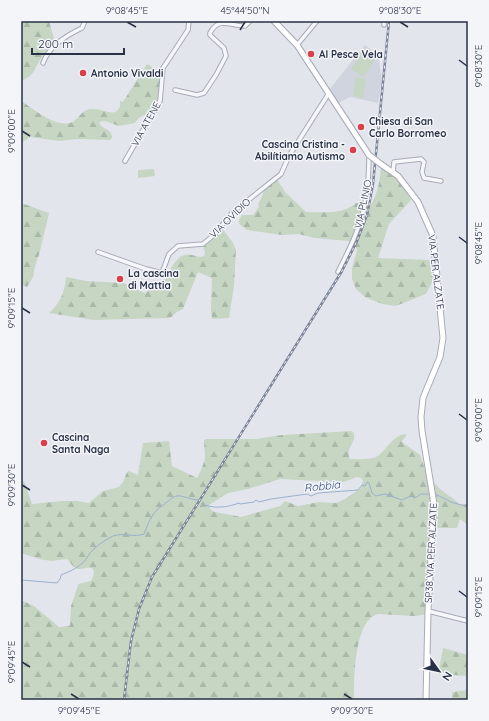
<svg xmlns="http://www.w3.org/2000/svg" width="489" height="721" viewBox="0 0 489 721" font-family="Quicksand,sans-serif">
	<style>
		.built { fill: #d0d4de }
		.green { fill: #c6d6c3 }
		.forest { fill: url(#forest-firs); fill-rule: evenodd }
		.lines { fill: none; stroke-linecap: round; stroke-linejoin: round }
		.stream { stroke: #9bb0ce; stroke-width: 1 }
		.street-casing { stroke: #a7abb7; stroke-width: 5.5 }
		.secondary-casing { stroke: #a7abb7; stroke-width: 7 }
		.street { stroke: #f6f7fa; stroke-width: 3.5 }
		.secondary { stroke: #fff; stroke-width: 5 }
		.rail-casing { stroke: #7b8397; stroke-width: 2.5 }
		.rail { stroke: #f3f5f9; stroke-width: 1; stroke-dasharray: 3; stroke-linecap: butt }
		.secondary-bridge-casing { stroke: #a7abb7; stroke-width: 7; stroke-linecap: butt }
		.secondary-bridge { stroke: #fff; stroke-width: 5 }
		.ticks { fill: none; stroke: #293146; stroke-width: 1.5 }
		.poi-dot { fill: #d9404a; stroke: #f3f5f9; stroke-width: 1.5 }
		.labels { text-anchor: middle; dominant-baseline: central; stroke-width: 3; stroke-linejoin: round; paint-order: stroke }
		.poi-label { font-size: 10px; font-weight: bold; fill: #293146; stroke: #f3f5f9; text-anchor: start }
		.street-label { font-size: 10px; fill: #293146; stroke: #f3f5f9 }
		.water-label { font-size: 11px; font-style: italic; fill: #2f4c7d; stroke: #f3f5f9 }
		.neatline { fill: none; stroke: #293146; stroke-width: 1.5 }
		.ticks-label { font-size: 10px; text-anchor: middle; fill: #293146 }
	</style>
	<defs>
		<pattern id="forest-firs" width="22" height="20" patternUnits="userSpaceOnUse"><rect width="22" height="20" fill="#c6d6c3"/><path d="M5 1l3.5 6h-7zM16 11l3.5 6h-7z" fill="#aab8a9"/></pattern>
	</defs>
	<rect width="100%" height="100%" fill="#e3e5ec"/>
	<path class="built" d="M365,45l13,10 4,25 -4,23 -28,-6 -12,6 -9,-13z"/>
	<path class="green" d="M364,49l12,9 -13,19 -12,-8z
		M356,77l10,2 -3,19 -10,-2z
		M154,169l1,7 -17,2v-8z"/>
	<path class="forest" d="M21,21h28l6,21c-6,5 -12,12 -15,18 -6,10 -6,16 -19,21z
		M147,64l14,8c-1,12 0,33 -10,40 -8,5 -10,2 -16,11l-16,3 -14,-5 -6,1 2,4c5,3 12,6 11,12l-2,2 -33,-1 -18,2 -29,-4 -9,6v-42c13,8 38,30 53,20 7,-5 8,-12 18,-12 8,-1 16,5 24,3l4,-5v-6l3,1z
		M381,165l20,19 10,16 -22,24 -11,34 53,2v10h2l1,8 -8,16 -30,12 -14,-2 -17,-7 -9,-8 -4,-10v-11l5,-18 -2,-4 -6,-5 -35,-3 -15,-4 -17,1 -35,-5 -8,-6v-4l3,-5h11l6,-8 -1,-3 4,-7 4,-14 9,-6 11,16 20,19c17,0 36,3 50,-9h5l8,4c8,-8 12,-31 12,-42z
		M21,203l28,10 -10,42 -4,11 -2,11 -6,10 -6,-3z
		M222,228l11,15 3,7 -2,36 -5,32 -17,1 -1,-9 1,-32 -14,-6 -15,37 -6,3 -7,6 -77,2 -44,-7c11,-10 16,-21 17,-36l20,4 37,2 22,10 3,-2 3,-7 15,-5c5,-10 11,-28 26,-24 5,1 7,3 12,1l1,-4 -2,-5 10,-8z
		M352,431l2,3c2,10 -9,13 -4,25 8,0 19,1 26,-2 10,-5 17,-23 30,-23v2l-4,5 1,2 17,12 7,20 13,14 20,15h8v21l-8,-6 -3,9h-24l-3,86 -16,2 -36,-2c-24,6 -24,66 -24,86h-333v-60c2,-5 0,-32 0,-40l13,6 25,21 10,-1 1,-1 1,-19 7,-21v-1l13,-3c2,-4 4,-8 2,-12 -6,-3 -10,1 -16,0 -4,-2 -7,-7 -10,-10l-16,2 -12,-2 -18,-6v-70l3,-2 8,23 30,-3h15l12,2 14,-12 16,-4 4,-5 4,-10 2,-1 9,4 5,-32 26,-2 3,25 25,12 5,-10 3,-10 -1,-18 2,-1h50l26,-4zM357,477l4,1 2,2 -2,8 -16,11 -9,4 -17,-1 -21,4 -13,-5 -5,5 -39,11 -26,-5 -5,-3 -1,-4 19,-12 20,-4 32,-10 57,3h7z
		M443,648l25,7v21l-30,-2z
		M468,690v10h-16v-8z"/>
	<g class="lines">
		<path class="stream" d="M435,494l16,8 17,5
			M202,503c9,7 27,4 37,0l1,1 14,-2 2,-2 3,2 12,-3 36,-5 4,2 7,-3 40,-3 4,-5 3,1 2,-4 2,1 3,10 4,3 9,-2 17,6 9,-4 4,2 6,-4h9
			M21,580l36,3 3,-4 1,-4c7,-3 13,-5 19,-10 5,-3 7,-8 10,-12 6,-7 15,-13 23,-17 12,-4 20,2 31,-2 6,-15 8,-22 23,-32 3,-2 7,-6 10,-6 5,-1 15,4 21,4"/>
		<g class="street-casing">
			<path id="street" d="M384,25v-4
				M297,45l20,-24
				M43,63c6,-17 24,-28 39,-35l3,-7
				M175,90l22,5 7,-2 12,-18 10,-19 -2,-8 -14,-13v-2c9,-17 20,-7 35,-7l5,-5
				M125,161l35,-60 3,-33 25,-38 1,-9
				M393,172l1,-10 27,-3 3,3 -2,10 2,6 17,3
				M98,252l48,17 16,4 7,-19 9,-8 25,-2 12,-10 17,-21 49,-39 8,-18 40,-63
				M338,272c6,-13 13,-25 18,-39 10,-23 13,-53 13,-78
				M428,611l40,10"/>
		</g>
		<g class="secondary-casing">
			<path id="secondary" d="M274,21l23,24 72,110
				M382,165l16,11 20,26 15,34 10,102 -3,19 -17,41 -2,19 1,14 12,73 -6,107 -2,89"/>
		</g>
		<use href="#street" class="street"/>
		<use href="#secondary" class="secondary"/>
		<g class="rail-casing">
			<path id="rail" d="M124,700l7,-59 8,-32 13,-32 190,-306 15,-30 10,-26 6,-31 16,-163"/>
		</g>
		<use href="#rail" class="rail"/>
		<g class="secondary-bridge-casing">
			<path id="secondary-bridge" d="M369,155l13,10"/>
		</g>
		<use href="#secondary-bridge" class="secondary-bridge"/>
	</g>
	<path class="ticks" d="M127,22l9,5M400,22l8,5M240,30l5,-8M459,60l8,6M22,131l8,5M459,237l8,6M22,308l8,5M459,414l8,6M22,485l8,5M459,591l8,6M22,662l8,5M71,694l8,5M344,694l8,5"/>
	<g class="poi-dot">
		<circle cx="311" cy="54" r="4"/>
		<circle cx="83" cy="73" r="4"/>
		<circle cx="361" cy="127" r="4"/>
		<circle cx="353" cy="150" r="4"/>
		<circle cx="120" cy="279" r="4"/>
		<circle cx="44" cy="443" r="4"/>
	</g>
	<g class="labels">
		<g class="poi-label">
			<text x="319" y="54">Al Pesce Vela</text>
			<text x="91" y="73">Antonio Vivaldi</text>
			<text x="369" y="121">Chiesa di San<tspan x="369" dy="12">Carlo Borromeo</tspan></text>
			<text x="345" y="144" text-anchor="end">Cascina Cristina -<tspan x="345" dy="12">Abilítiamo Autismo</tspan></text>
			<text x="128" y="273">La cascina<tspan x="128" dy="12">di Mattia</tspan></text>
			<text x="52" y="437">Cascina<tspan x="52" dy="12">Santa Naga</tspan></text>
		</g>
		<g class="street-label">
			<text transform="translate(146 124) rotate(-61)">VIA ATENE</text>
			<text transform="translate(363 204) rotate(-78)">VIA PLINIO</text>
			<text transform="translate(230 218) rotate(-44)">VIA OVIDIO</text>
			<text transform="translate(436 272) rotate(83)">VIA PER ALZATE</text>
			<text transform="translate(431 553) rotate(-87)">SP38 VIA PER ALZATE</text>
		</g>
		<g class="water-label">
			<text transform="translate(322 486) rotate(-6)">Robbia</text>
		</g>
	</g>
	<rect width="489" height="721" fill="none" stroke="#f3f5f9" stroke-width="44"/>
	<g transform="translate(439 671) rotate(123)" stroke="#f3f5f9" stroke-width="3" paint-order="stroke">
	<path d="M0-3L7 15L0 10L-7 15Z" fill="#293146"/>
	<text y="-6" font-size="11" font-weight="bold" text-anchor="middle" fill="#293146">N</text>
	</g>
	<path d="M32 48v6h92v-6" fill="none" stroke="#293146" stroke-width="2"/>
	<text x="38" y="48" font-size="12" fill="#293146" stroke="#f3f5f9" stroke-width="3" paint-order="stroke">200 m</text>
	<rect x="22" y="22" width="445" height="677" class="neatline"/>
	<g class="ticks-label">
		<text x="127" y="14">9°08'45"E</text>
		<text x="245" y="14">45°44'50"N</text>
		<text x="400" y="14">9°08'30"E</text>
		<text transform="translate(478 66) rotate(-90)" y="4">9°08'30"E</text>
		<text transform="translate(11 131) rotate(-90)" y="4">9°09'00"E</text>
		<text transform="translate(478 243) rotate(-90)" y="4">9°08'45"E</text>
		<text transform="translate(11 308) rotate(-90)" y="4">9°09'15"E</text>
		<text transform="translate(478 420) rotate(-90)" y="4">9°09'00"E</text>
		<text transform="translate(11 485) rotate(-90)" y="4">9°09'30"E</text>
		<text transform="translate(478 597) rotate(-90)" y="4">9°09'15"E</text>
		<text transform="translate(11 662) rotate(-90)" y="4">9°09'45"E</text>
		<text x="79" y="714">9°09'45"E</text>
		<text x="352" y="714">9°09'30"E</text>
	</g>
</svg>
